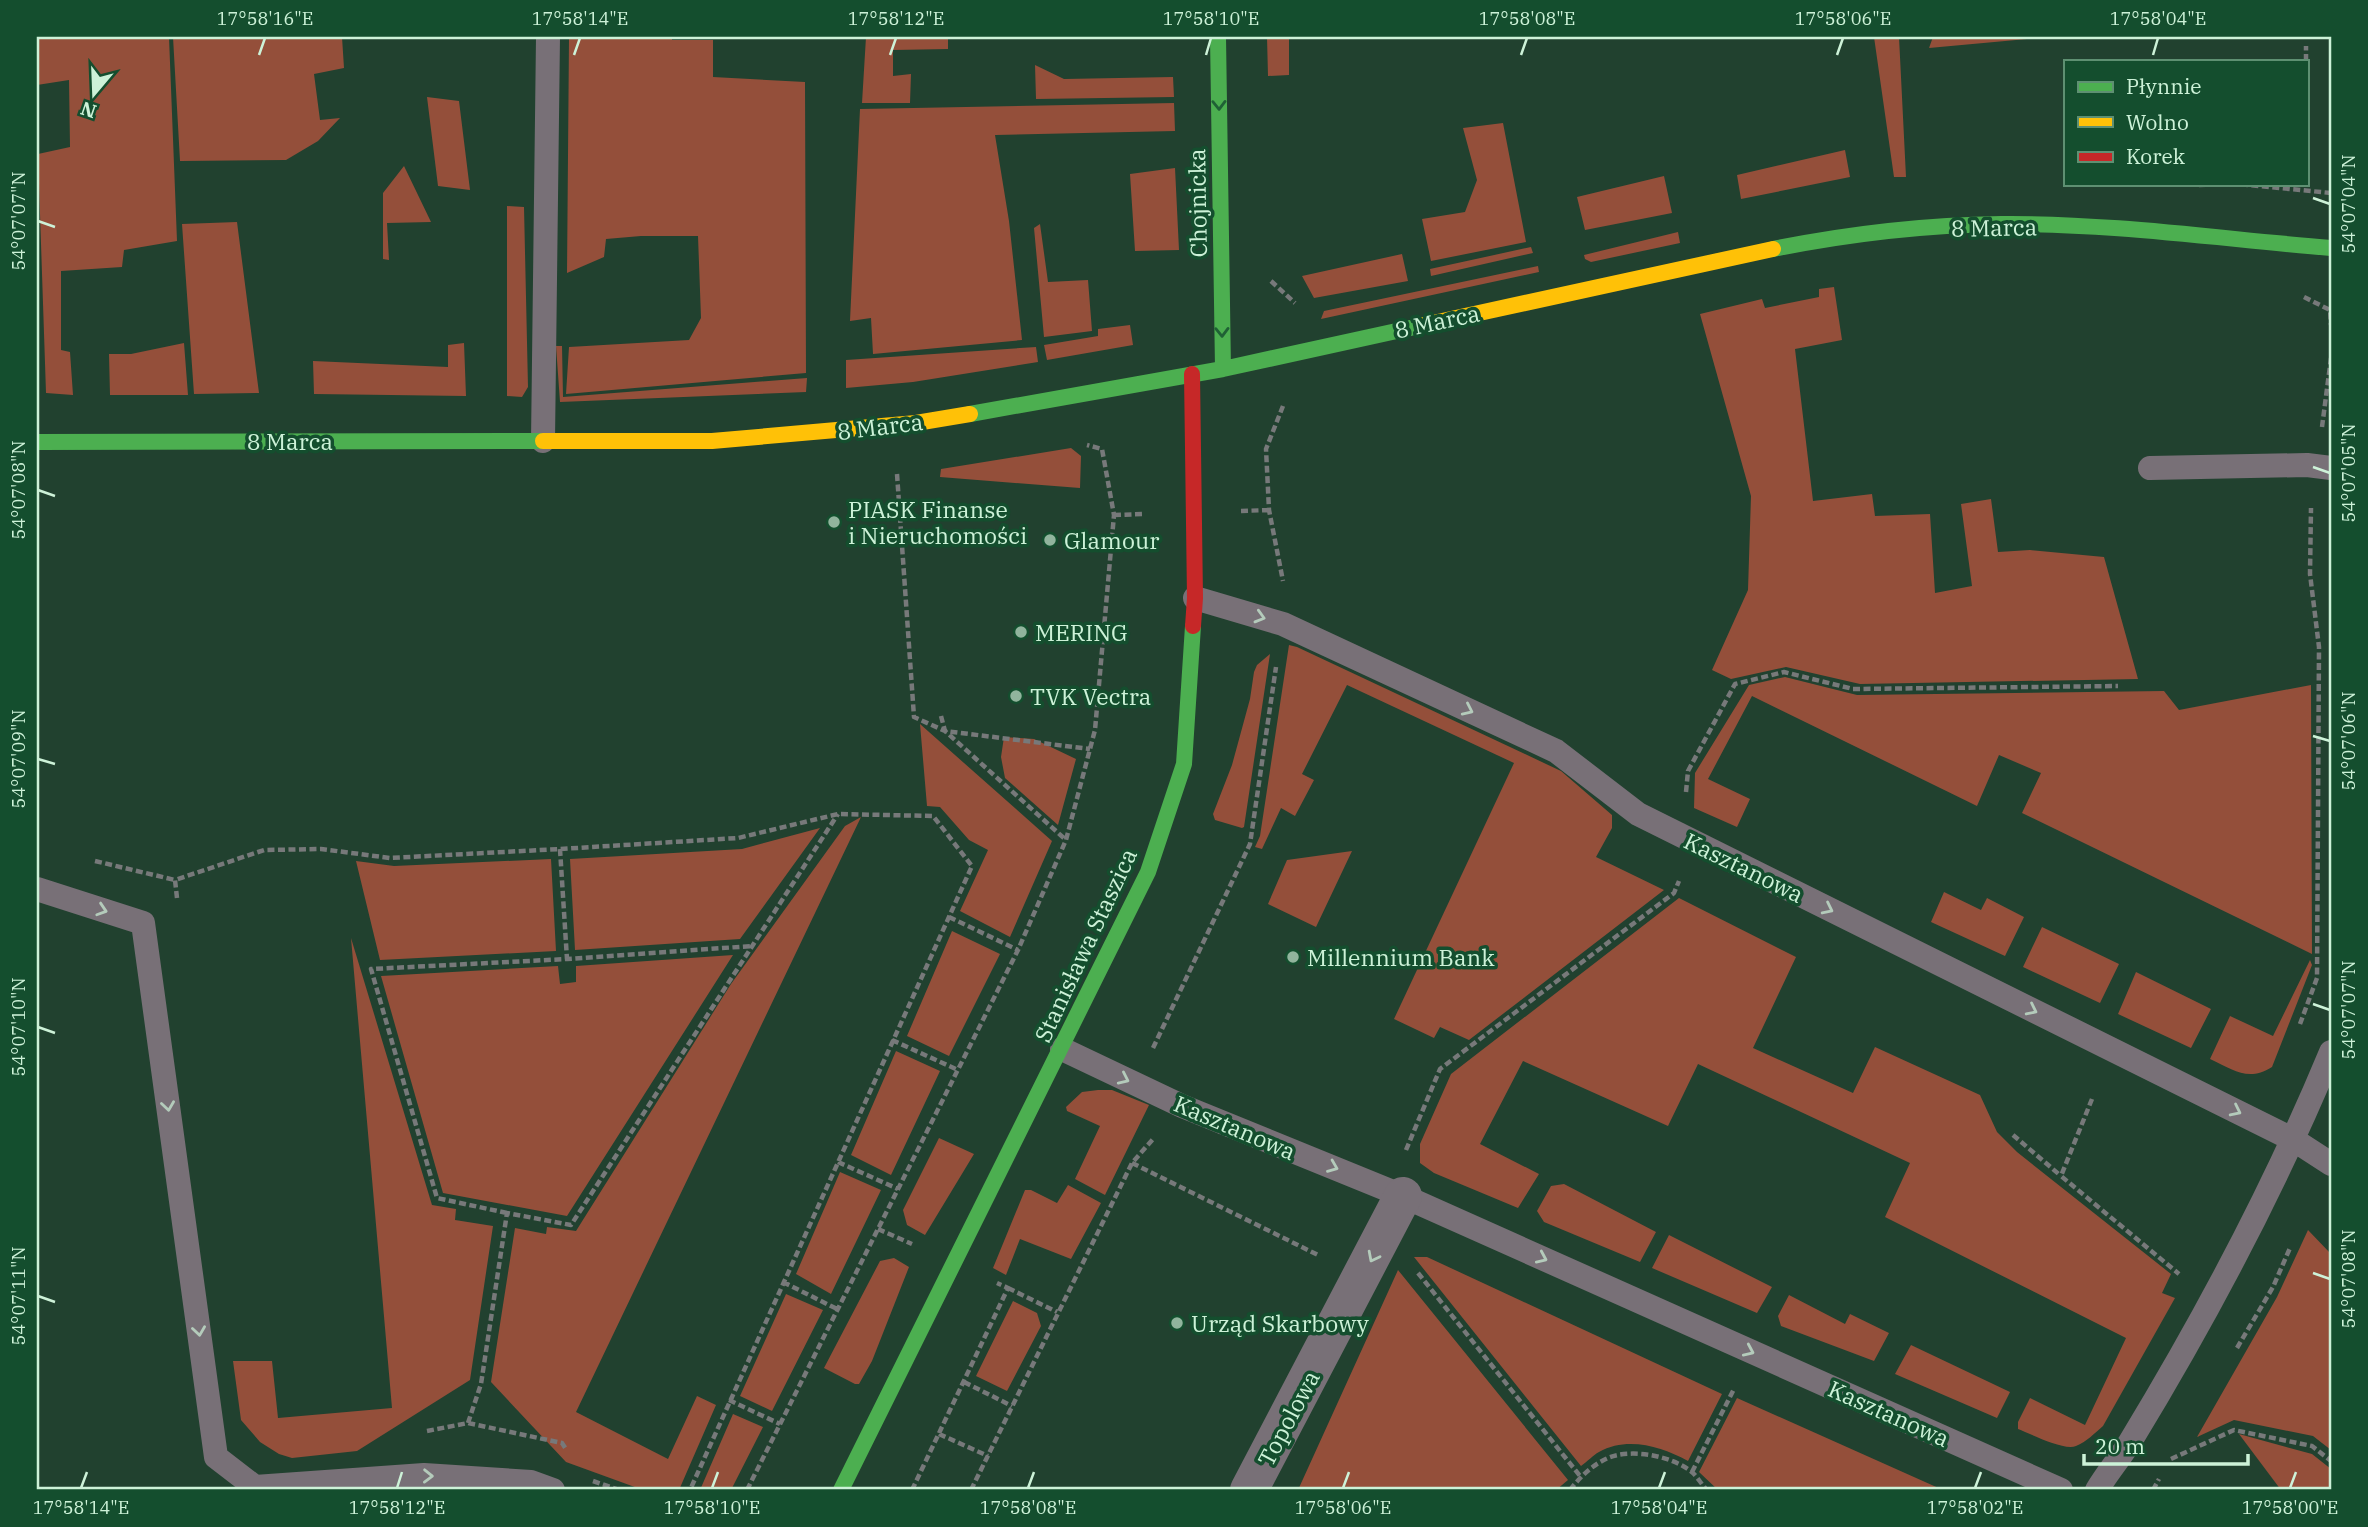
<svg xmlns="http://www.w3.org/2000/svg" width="2368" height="1527" viewBox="0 0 2368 1527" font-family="'IBM Plex Serif',serif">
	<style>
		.green { fill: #944f3a }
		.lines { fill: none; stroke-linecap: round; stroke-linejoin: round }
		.path { stroke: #77797a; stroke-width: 4.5; stroke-dasharray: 7 3.5; stroke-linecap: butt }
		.lane { stroke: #787077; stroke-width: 24 }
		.street { stroke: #787077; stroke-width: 38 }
		.fast { stroke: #4caf50; stroke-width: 16 }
		.slow { stroke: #ffc107; stroke-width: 16 }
		.jam { stroke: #c62828; stroke-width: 16 }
		.oneway { stroke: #1f6135 }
		.oneway2 { stroke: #b4cbbb }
		.ticks { fill: none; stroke: #cdf2d8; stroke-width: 2.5 }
		.poi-dot { fill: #91b49d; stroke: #144e2e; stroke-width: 2.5 }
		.labels { text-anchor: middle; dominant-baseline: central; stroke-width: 7; stroke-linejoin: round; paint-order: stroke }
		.street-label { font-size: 23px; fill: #cdf2d8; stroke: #144e2e }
		.poi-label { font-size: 23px; fill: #cdf2d8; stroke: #144e2e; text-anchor: start }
		.neatline { fill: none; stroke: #cdf2d8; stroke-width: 2.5 }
		.ticks-label { font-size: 18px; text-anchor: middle; fill: #cdf2d8 }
	</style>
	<rect width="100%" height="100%" fill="#21412f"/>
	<path class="green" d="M37,37h132l8,204 -53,9 -2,17 -61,4v79l9,2 3,43 -27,-2 -8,-239 32,-7 -1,-67 -32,5z
		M173,37h169l2,31 -30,6 6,46 20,-2 -22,23 -32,19 -106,1z
		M569,37h103v3h41v37l92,5 1,291 -240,21 3,-47 120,-7 12,-22 -3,-82h-57l-35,3 -2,18 -37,16z
		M866,37h82v12l-55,1v26l18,-2 -1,29h-48z
		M1267,37h22v38l-21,1z
		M1874,37h25l7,140h-12z
		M1933,37h94v2l-98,9z
		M1035,65l29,14 109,-2 1,20 -138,2z
		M427,97l32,4 11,89 -32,-4z
		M1174,103l1,28 -180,4 14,86 13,119 -149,14 -2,-36 -21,3 10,-212z
		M1503,123l23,119 -95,19 -9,-42 43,-7 12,-32 -14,-52z
		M1845,150l5,27 -109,22 -4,-24z
		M404,166l27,56 -44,1 2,37 -6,-1v-66z
		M1175,168l4,82 -44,1 -5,-77z
		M1664,176l8,37 -87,17 -8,-33z
		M507,206l17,1 4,180 -6,10 -15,-1z
		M237,222l22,171 -65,1 -12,-170z
		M1040,224l8,58 40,-2 4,51 -48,6 -10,-109z
		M1678,232l2,11 -89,19 -6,-3 -1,-4z
		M1531,247l2,6 -102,23 -1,-7z
		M1402,254l6,27 -94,17 -12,-22z
		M1538,266l1,6 -218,47 3,-8z
		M1834,287l8,53 -47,9 18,152 59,-7 3,22 55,-2 5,79 37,-7 -11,-82 30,-5 7,53 32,-2 74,7 34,122 -278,5 -74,-17 -55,12 -19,-9 36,-80 3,-94 -51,-182 62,-15 3,9 54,-11v-8z
		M1130,325l3,20 -86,15 -3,-15 54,-9v-7z
		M184,343l4,52h-78l-1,-41h22z
		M464,343l2,53 -152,-2 -1,-33 135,6v-22z
		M556,346h6l1,51 244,-19 -1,14 -246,10z
		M1036,347l2,15 -125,20 -67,6v-28z
		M1071,448l10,8 -1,32 -140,-11 1,-8z
		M1289,645l8,2 264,124 51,44v13l-16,29 68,33 -195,150 -29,-13 -6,11 -40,-19 120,-256 -167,-78 -45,89 12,6 -19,36 -14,-8 -19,41 -7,-2 5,-11z
		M1270,654l-26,173 -2,1 -27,-8 -2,-6 19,-49 18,-66 4,-27 3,-7z
		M1785,677l72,18 307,-4 15,19 132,-25 1,269 -290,-141 19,-40 -42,-18 -22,51 -225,-110 -44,83 42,20 -13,28 -43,-19 1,-35 54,-88z
		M920,724l132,117 -42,96 -50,-26 28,-61 -19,-10 -29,-33 -13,-1z
		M1004,737l30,2 42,20 -18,66 -53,-47 -4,-21z
		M861,817l-285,595 92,47 29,-63 19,9 -37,85h-36l-77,-28 -75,-80 24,-154 31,6 1,-7 29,4 155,-247 114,-158z
		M820,828l-80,111 -165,11 -5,-91 172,-10z
		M1352,851l-36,76 -48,-23 19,-44z
		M551,859l5,92 -176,9 -24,-99 38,5z
		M1944,892l37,18 6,-12 37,19 -19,39 -74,-34z
		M1679,898l117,59 -43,91 100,45 22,-46 105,48 17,37 20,20 154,122 -9,19 13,5 -72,128c-8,7 -17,16 -27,20 -12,5 -45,-12 -58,-17v-7l12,-24 55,27 41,-87 -241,-121 25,-54 -212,-99 -30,62 -145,-65 -43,83 59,30 -21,34 -84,-35 -14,-10v-19l31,-70z
		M2042,927l77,37 -19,39 -77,-36z
		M952,931l48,23 -51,102 -42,-20z
		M351,938l81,267 24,4 -1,11 38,6 -23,154 -113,71 -65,7 -13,-4 -19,-12 -19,-22 -8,-59h39l6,57 114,-10z
		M733,955l-166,261 -124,-23 -62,-217 177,-10 2,18 16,-2v-16z
		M2310,960l2,5 -40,102c-24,15 -38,3 -62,-8l20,-43 43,20z
		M2136,972l75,37 -20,39 -73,-34z
		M896,1051l44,20 -49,104 -40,-20z
		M1098,1090h14l37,15 -44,90 -30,-16 25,-53 -33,-15 -1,-4 16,-15z
		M939,1138l35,16 -49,81 -18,-10 -4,-15z
		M840,1172l41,18 -50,104 -35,-20z
		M1564,1184l92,48 -16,30 -96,-40 -7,-11 14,-25z
		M1068,1185l33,18 -30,56 -51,-20 -14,36 -13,-7 32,-78h6l26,13z
		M2308,1230l23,24v196l-18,-14 -79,-16 -37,17 80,-140z
		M1669,1235l103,52 -15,26 -105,-45z
		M1414,1257h13l295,137 -34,67c-26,-14 -60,-25 -89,-9 -6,3 -12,10 -18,14z
		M894,1258l15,9 -37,94 -13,23h-4l-31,-16 56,-107z
		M1398,1270l170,210 -12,10h-258z
		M786,1294l37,16 -51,101 -32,-15z
		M1789,1295l56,29 5,-10 39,19 -15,28 -93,-35 -3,-10z
		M1013,1301l24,12 4,13 -34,65 -31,-15z
		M1911,1345l99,47 -13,26 -102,-44z
		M1737,1398l206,92h-225l-19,-18z
		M733,1414l30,13 -32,63h-31z
		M2239,1434l73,20 19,15v21h-50z"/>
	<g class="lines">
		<path class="path" d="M2306,61v-15
			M2199,185l39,-1 93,9
			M1271,281l24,22
			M2304,297l26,13 1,15
			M1283,406l-17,43 3,61 14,71
			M2322,427l9,-69
			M897,474l17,243 31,14 121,109
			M1241,511l28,-1
			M1114,515l31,-1
			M941,716l4,15 145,18
			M1686,792l2,-21 47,-87 49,-12 69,17 265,-3
			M560,849l7,110
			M95,861l80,19
			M177,898l-2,-18 89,-30 57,-1 69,9 170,-9 178,-11 100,-24 95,2 39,50 -282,624
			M949,917l69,33
			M2300,1024l17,-46 2,-331 -9,-73 1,-66
			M892,1040l66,30
			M1153,1048l97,-204 26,-177
			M2092,1099l-31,77 118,98
			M2013,1135l48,41
			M1406,1150l34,-81 234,-176 5,-12
			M838,1162l60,27
			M1132,1163l188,93
			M507,1213l-70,-15 -66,-229 196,-10 185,-13
			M878,1229l34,15
			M1418,1273l162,203
			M783,1282l54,27
			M1008,1288l49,24
			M2237,1348l36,-61 17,-39
			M964,1382l48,24
			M729,1400l51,24
			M468,1423l13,-39 26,-171 64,12 267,-411
			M427,1431l41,-8 94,20 4,6
			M939,1434l49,22
			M2171,1459l63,-29 78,16 19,15
			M1692,1472l42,-83
			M593,1481l26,9
			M747,1490l271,-540 48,-110 29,-110 19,-215 -12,-66 -15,-4
			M912,1490l96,-202 -11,-5
			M971,1490l161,-327 21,-24
			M1570,1490c10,-13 22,-25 38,-32 23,-10 66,-2 85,15 5,5 9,12 14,17
			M2153,1490l6,-11"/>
		<path class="lane" d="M543,441l5,-404
			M2150,468l157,-3 24,3
			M1195,598l88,26 273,127 82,63 656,326 37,24
			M37,889l106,34 73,534 39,30 169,-12 107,7 22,8
			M1062,1049l120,57 221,90 658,294
			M2097,1490c10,-17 23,-32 33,-48 76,-125 145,-255 201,-390"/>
		<path class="street" d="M1249,1490l154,-294"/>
		<path class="fast" d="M1218,37l5,332
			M1773,249c75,-15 152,-24 228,-25 109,-1 221,15 330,24
			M970,414l253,-45 201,-44
			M37,442l506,-1
			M841,1490l307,-618 36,-108 9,-138"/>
		<path class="slow" d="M1424,325l349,-76
			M543,441h169l204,-18 54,-9"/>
		<path class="jam" d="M1192,374l3,224 -2,28"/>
	</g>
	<defs><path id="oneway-chevron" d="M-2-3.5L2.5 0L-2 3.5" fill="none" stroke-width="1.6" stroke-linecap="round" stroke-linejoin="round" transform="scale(1.75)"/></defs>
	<g class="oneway">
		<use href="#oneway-chevron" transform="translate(1219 105) rotate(89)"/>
		<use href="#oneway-chevron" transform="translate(1222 332) rotate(89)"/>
	</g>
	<g class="oneway2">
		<use href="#oneway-chevron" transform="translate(1260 617) rotate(16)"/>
		<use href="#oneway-chevron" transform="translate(1468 710) rotate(25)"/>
		<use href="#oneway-chevron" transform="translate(1828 909) rotate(26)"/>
		<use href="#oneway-chevron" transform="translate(102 910) rotate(18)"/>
		<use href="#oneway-chevron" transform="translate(2032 1010) rotate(26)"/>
		<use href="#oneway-chevron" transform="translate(1124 1079) rotate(25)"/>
		<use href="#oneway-chevron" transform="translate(168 1106) rotate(82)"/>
		<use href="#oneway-chevron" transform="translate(2236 1111) rotate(26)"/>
		<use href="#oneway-chevron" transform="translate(1333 1167) rotate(22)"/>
		<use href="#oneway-chevron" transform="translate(1373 1257) rotate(117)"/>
		<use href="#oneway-chevron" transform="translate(1542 1258) rotate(24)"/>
		<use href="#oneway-chevron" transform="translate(199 1331) rotate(82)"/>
		<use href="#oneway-chevron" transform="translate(1749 1351) rotate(24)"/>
		<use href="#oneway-chevron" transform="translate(428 1476) rotate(1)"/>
	</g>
	<path class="ticks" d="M259,55l6,-17M574,55l6,-17M890,55l6,-17M1206,55l5,-17M1521,55l6,-17M1837,55l6,-17M2153,55l5,-17M2313,198l17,6M38,221l17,6M2313,467l17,6M38,490l17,6M2313,736l17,5M38,759l17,5M2313,1004l17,6M38,1027l17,6M2313,1273l17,6M38,1296l17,6M81,1488l6,-16M397,1488l5,-16M712,1488l6,-16M1028,1488l6,-16M1343,1488l6,-16M1659,1488l6,-16M1975,1488l6,-16M2290,1488l6,-16"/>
	<g class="poi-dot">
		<circle cx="834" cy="522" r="7"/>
		<circle cx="1050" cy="540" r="7"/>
		<circle cx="1021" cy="632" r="7"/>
		<circle cx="1016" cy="696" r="7"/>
		<circle cx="1293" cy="957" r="7"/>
		<circle cx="1177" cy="1323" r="7"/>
	</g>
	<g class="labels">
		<g class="street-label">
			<text transform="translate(1197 203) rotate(-91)">Chojnicka</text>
			<text transform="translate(1994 227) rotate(-1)">8 Marca</text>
			<text transform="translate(1437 321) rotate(-12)">8 Marca</text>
			<text transform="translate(880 426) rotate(-7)">8 Marca</text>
			<text x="290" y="441">8 Marca</text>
			<text transform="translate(1744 867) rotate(26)">Kasztanowa</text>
			<text transform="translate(1085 945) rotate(-65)">Stanisława Staszica</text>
			<text transform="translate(1235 1127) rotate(23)">Kasztanowa</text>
			<text transform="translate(1889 1413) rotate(24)">Kasztanowa</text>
			<text transform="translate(1288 1418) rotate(-62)">Topolowa</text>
		</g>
		<g class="poi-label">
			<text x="848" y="509">PIASK Finanse<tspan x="848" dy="26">i Nieruchomości</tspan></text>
			<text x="1064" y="540">Glamour</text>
			<text x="1035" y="632">MERING</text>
			<text x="1030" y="696">TVK Vectra</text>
			<text x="1307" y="957">Millennium Bank</text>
			<text x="1191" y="1323">Urząd Skarbowy</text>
		</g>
	</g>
	<rect width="2368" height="1527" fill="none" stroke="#144e2e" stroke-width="77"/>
	<rect x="2064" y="60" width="245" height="126" fill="#144e2e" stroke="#5e9072" stroke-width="2"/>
	<rect x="2078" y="82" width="35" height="10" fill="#4caf50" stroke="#5e9072" stroke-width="2"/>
	<text x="2126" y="94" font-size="21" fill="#cdf2d8">Płynnie</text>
	<rect x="2078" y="117" width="35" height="10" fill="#ffc107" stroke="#5e9072" stroke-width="2"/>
	<text x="2126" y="130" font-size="21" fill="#cdf2d8">Wolno</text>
	<rect x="2078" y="152" width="35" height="10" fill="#c62828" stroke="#5e9072" stroke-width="2"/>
	<text x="2126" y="164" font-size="21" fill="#cdf2d8">Korek</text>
	<g transform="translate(94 94) rotate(199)" stroke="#144e2e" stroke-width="5" paint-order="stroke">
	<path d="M0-5L12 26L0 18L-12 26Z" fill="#cdf2d8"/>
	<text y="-10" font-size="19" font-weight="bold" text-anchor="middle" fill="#cdf2d8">N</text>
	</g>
	<path d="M2084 1454v10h164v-10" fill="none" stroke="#cdf2d8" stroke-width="3.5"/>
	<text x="2095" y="1454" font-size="21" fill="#cdf2d8" stroke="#144e2e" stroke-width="5" paint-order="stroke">20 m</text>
	<rect x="38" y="38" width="2292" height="1450" class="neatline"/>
	<g class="ticks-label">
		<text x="265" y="25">17°58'16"E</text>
		<text x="580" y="25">17°58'14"E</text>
		<text x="896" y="25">17°58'12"E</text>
		<text x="1211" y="25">17°58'10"E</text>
		<text x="1527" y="25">17°58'08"E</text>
		<text x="1843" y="25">17°58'06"E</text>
		<text x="2158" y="25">17°58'04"E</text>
		<text transform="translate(2349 204) rotate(-90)" y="6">54°07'04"N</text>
		<text transform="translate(19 221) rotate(-90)" y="6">54°07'07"N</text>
		<text transform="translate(2349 473) rotate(-90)" y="6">54°07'05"N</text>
		<text transform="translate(19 490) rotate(-90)" y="6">54°07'08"N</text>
		<text transform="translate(2349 741) rotate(-90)" y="6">54°07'06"N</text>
		<text transform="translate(19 759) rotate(-90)" y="6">54°07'09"N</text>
		<text transform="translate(2349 1010) rotate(-90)" y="6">54°07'07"N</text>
		<text transform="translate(19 1027) rotate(-90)" y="6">54°07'10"N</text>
		<text transform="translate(2349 1279) rotate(-90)" y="6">54°07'08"N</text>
		<text transform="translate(19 1296) rotate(-90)" y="6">54°07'11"N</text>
		<text x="81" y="1514">17°58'14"E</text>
		<text x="397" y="1514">17°58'12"E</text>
		<text x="712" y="1514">17°58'10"E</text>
		<text x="1028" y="1514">17°58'08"E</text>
		<text x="1343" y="1514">17°58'06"E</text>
		<text x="1659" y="1514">17°58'04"E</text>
		<text x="1975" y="1514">17°58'02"E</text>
		<text x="2290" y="1514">17°58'00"E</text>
	</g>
</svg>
